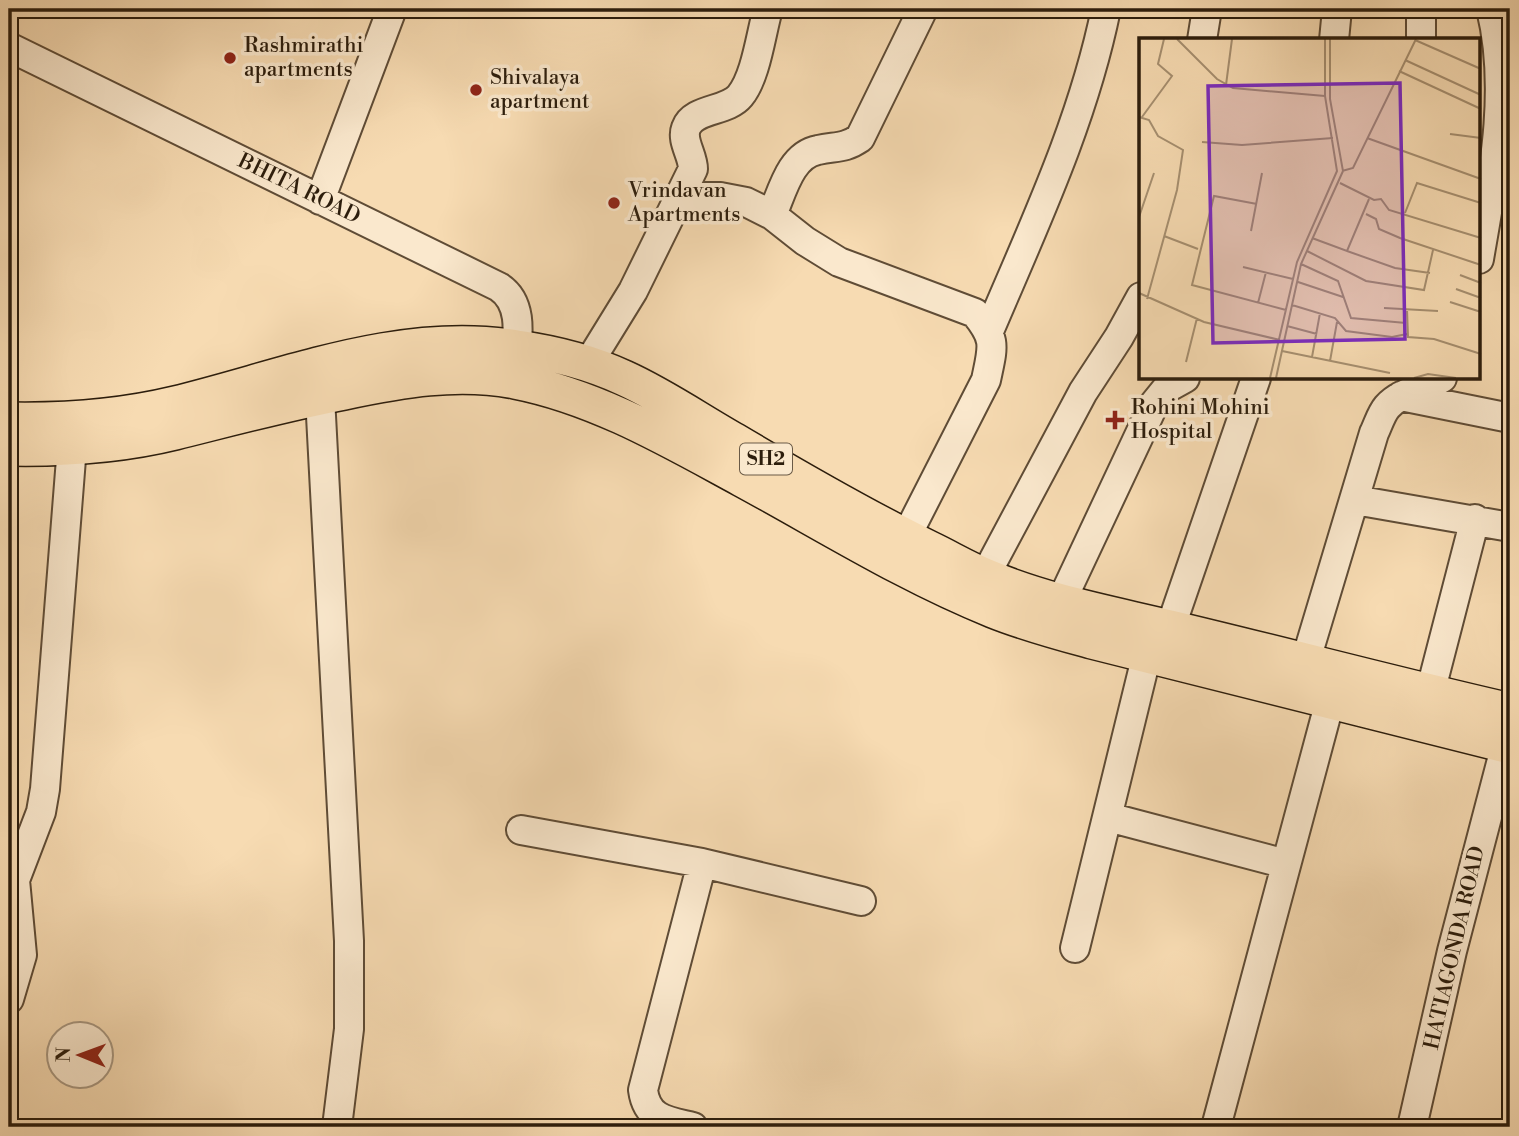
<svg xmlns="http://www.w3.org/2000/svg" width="1519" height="1136" viewBox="0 0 1519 1136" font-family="'Libre Bodoni',serif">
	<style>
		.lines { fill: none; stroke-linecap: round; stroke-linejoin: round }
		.minor-casing { stroke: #5f4c36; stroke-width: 32 }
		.major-casing { stroke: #2c1d0c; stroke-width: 38 }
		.minor { stroke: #fae8cd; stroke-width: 28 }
		.major { stroke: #f7dbb2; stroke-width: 35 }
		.poi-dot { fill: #8f2418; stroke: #fae8cd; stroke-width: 2.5 }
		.labels { text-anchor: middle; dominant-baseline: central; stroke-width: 7; stroke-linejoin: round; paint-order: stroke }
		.shield { fill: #fae8cd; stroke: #6a5a46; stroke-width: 2 }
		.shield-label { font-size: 19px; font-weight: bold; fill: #2c1d0c }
		.poi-label { font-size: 21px; fill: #2c1d0c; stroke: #fae8cd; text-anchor: start }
		.street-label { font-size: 21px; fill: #2c1d0c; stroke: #fae8cd }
		.inset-road { fill: none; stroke: #a68f70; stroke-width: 2 }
		.view { fill: #7b2cbf; fill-opacity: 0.15; stroke: #7b2cbf; stroke-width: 3.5 }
		.inset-edge { fill: none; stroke: #2c1d0c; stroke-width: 3.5 }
	</style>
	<rect width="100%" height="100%" fill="#f7dbb2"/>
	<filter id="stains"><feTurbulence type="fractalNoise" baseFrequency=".00286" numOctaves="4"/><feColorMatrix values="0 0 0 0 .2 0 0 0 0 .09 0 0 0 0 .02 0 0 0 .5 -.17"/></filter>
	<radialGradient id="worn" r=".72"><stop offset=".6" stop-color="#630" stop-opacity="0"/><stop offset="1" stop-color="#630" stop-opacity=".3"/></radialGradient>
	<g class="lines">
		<g class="minor-casing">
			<path id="minor" d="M1202,40l5,-31
				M1334,40l3,-31
				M1421,40v-31
				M9,47l490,240c26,17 18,53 16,81
				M682,195l38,2 26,5 26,13 33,26 34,21 136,51c22,27 18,33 11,67l-80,157
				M320,200l72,-191
				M772,215c10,-22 18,-60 46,-65 18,-4 26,-1 42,-12l63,-129
				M1479,259c14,-81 32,-169 12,-250
				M989,331c45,-106 94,-209 117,-322
				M588,364l45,-73 60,-122c0,-14 -12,-28 -7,-41 7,-20 41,-16 54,-32 16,-19 21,-63 28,-87
				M1401,396l109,22
				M320,397l29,544v88l-12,98
				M1355,500l155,27
				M985,576l98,-184 36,-55 22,-40
				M1060,604l94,-200 13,-16 18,-10
				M1170,629l86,-251
				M1305,663l69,-230c4,-8 7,-19 13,-26 14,-16 38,-18 55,-29
				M1430,693l45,-174
				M1108,817l178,47
				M521,830l181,33 159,38
				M1075,948l72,-294
				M9,999l13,-44 -7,-75 26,-68 4,-23 27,-343
				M693,1127c-25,-6 -46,-7 -50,-37l59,-227
				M1216,1127l114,-426
				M1412,1127l40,-176 58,-222"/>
		</g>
		<g class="major-casing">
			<path id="major" d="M9,420c55,1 112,-3 166,-16 111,-27 225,-75 342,-56 36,5 75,15 107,30 38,17 74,42 111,63 64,38 128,75 195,108 19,9 37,20 57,28 60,25 120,36 183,51 114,27 226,57 340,83
				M9,448c54,1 113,-3 166,-16 56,-14 112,-29 169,-40 57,-12 113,-22 171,-11 82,16 155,59 227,98 83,45 164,96 251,131 32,13 66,22 99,31l418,105"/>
		</g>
		<use href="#minor" class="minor"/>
		<use href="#major" class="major"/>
	</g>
	<g class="poi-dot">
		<circle cx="230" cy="58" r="7"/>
		<circle cx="476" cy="90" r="7"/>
		<circle cx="614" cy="203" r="7"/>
		<path d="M1111.5 409.5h7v7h7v7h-7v7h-7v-7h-7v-7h7z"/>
	</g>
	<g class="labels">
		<rect class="shield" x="740" y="443.5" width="52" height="31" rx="5"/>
		<g class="shield-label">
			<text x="766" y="459">SH2</text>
		</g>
		<g class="poi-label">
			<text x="244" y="46">Rashmirathi<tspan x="244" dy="24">apartments</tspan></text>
			<text x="490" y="78">Shivalaya<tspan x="490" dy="24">apartment</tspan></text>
			<text x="628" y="191">Vrindavan<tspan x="628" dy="24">Apartments</tspan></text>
			<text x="1131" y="408">Rohini Mohini<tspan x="1131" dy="24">Hospital</tspan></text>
		</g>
		<g class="street-label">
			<text transform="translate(299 189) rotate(26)">BHITA ROAD</text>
			<text transform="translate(1455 948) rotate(-77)">HATIAGONDA ROAD</text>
		</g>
	</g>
	<g transform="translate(1139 38)">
		<rect width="341" height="341" fill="#f7dbb2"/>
		<path class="inset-road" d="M38,1l40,40 16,9 92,8M276,2l66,29M266,22l76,35M260,33l82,38M87,47l6,-46M0,79l10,3 9,16 25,14 -6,40 -30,109M3,79l30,-41 -14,-12 6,-25M311,96l31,4M228,100l114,41M63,104l40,3 91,-7M203,133l11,-3 63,-129M201,145l34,17 7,-1 8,11 92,28M118,166l-43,-8 -22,89 94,25M266,175l12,-30 64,20M227,176l10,5 3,10 21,9 81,27M0,179l15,-44M112,193l11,-58M25,198l34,13M173,200l35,13 22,-52M168,213l59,30 58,9 9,-40M208,213l48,17 35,5M162,226l37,17 13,37 55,5M104,229l50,12M321,237l21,8M159,244l45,15M317,251l25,9M0,255l65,29 76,18M311,264l31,10M119,265l8,-31M153,267l43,13 11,13 46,6 15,-3M245,270l54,3M268,271l1,28 26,2 47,15M148,288l30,8M143,313l108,22M173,319l8,-44M191,323l7,-39M47,324l11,-44M131,340l27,-116 40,-91 -12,-75v-57M137,340l25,-114 42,-93 -13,-72v-60M275,340l14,-4 28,4"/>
		<path class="view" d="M261,45l5,256 -192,4 -5,-257z"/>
		<rect width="341" height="341" class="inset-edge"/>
	</g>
	<rect width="1519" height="1136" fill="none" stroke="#f7dbb2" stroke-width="35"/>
	<rect x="10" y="10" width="1498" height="1115" fill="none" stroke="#2c1d0c" stroke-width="3.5"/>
	<rect x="18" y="18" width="1484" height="1101" fill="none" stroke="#2c1d0c" stroke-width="2"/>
	<g transform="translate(80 1055) rotate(271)"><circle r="33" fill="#fae8cd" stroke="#a89780" stroke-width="2"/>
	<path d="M0-5L12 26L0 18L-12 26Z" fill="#8f2418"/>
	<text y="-10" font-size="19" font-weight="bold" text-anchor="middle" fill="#2c1d0c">N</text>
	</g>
	<rect width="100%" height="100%" filter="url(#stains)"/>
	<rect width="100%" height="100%" fill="url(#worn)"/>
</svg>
